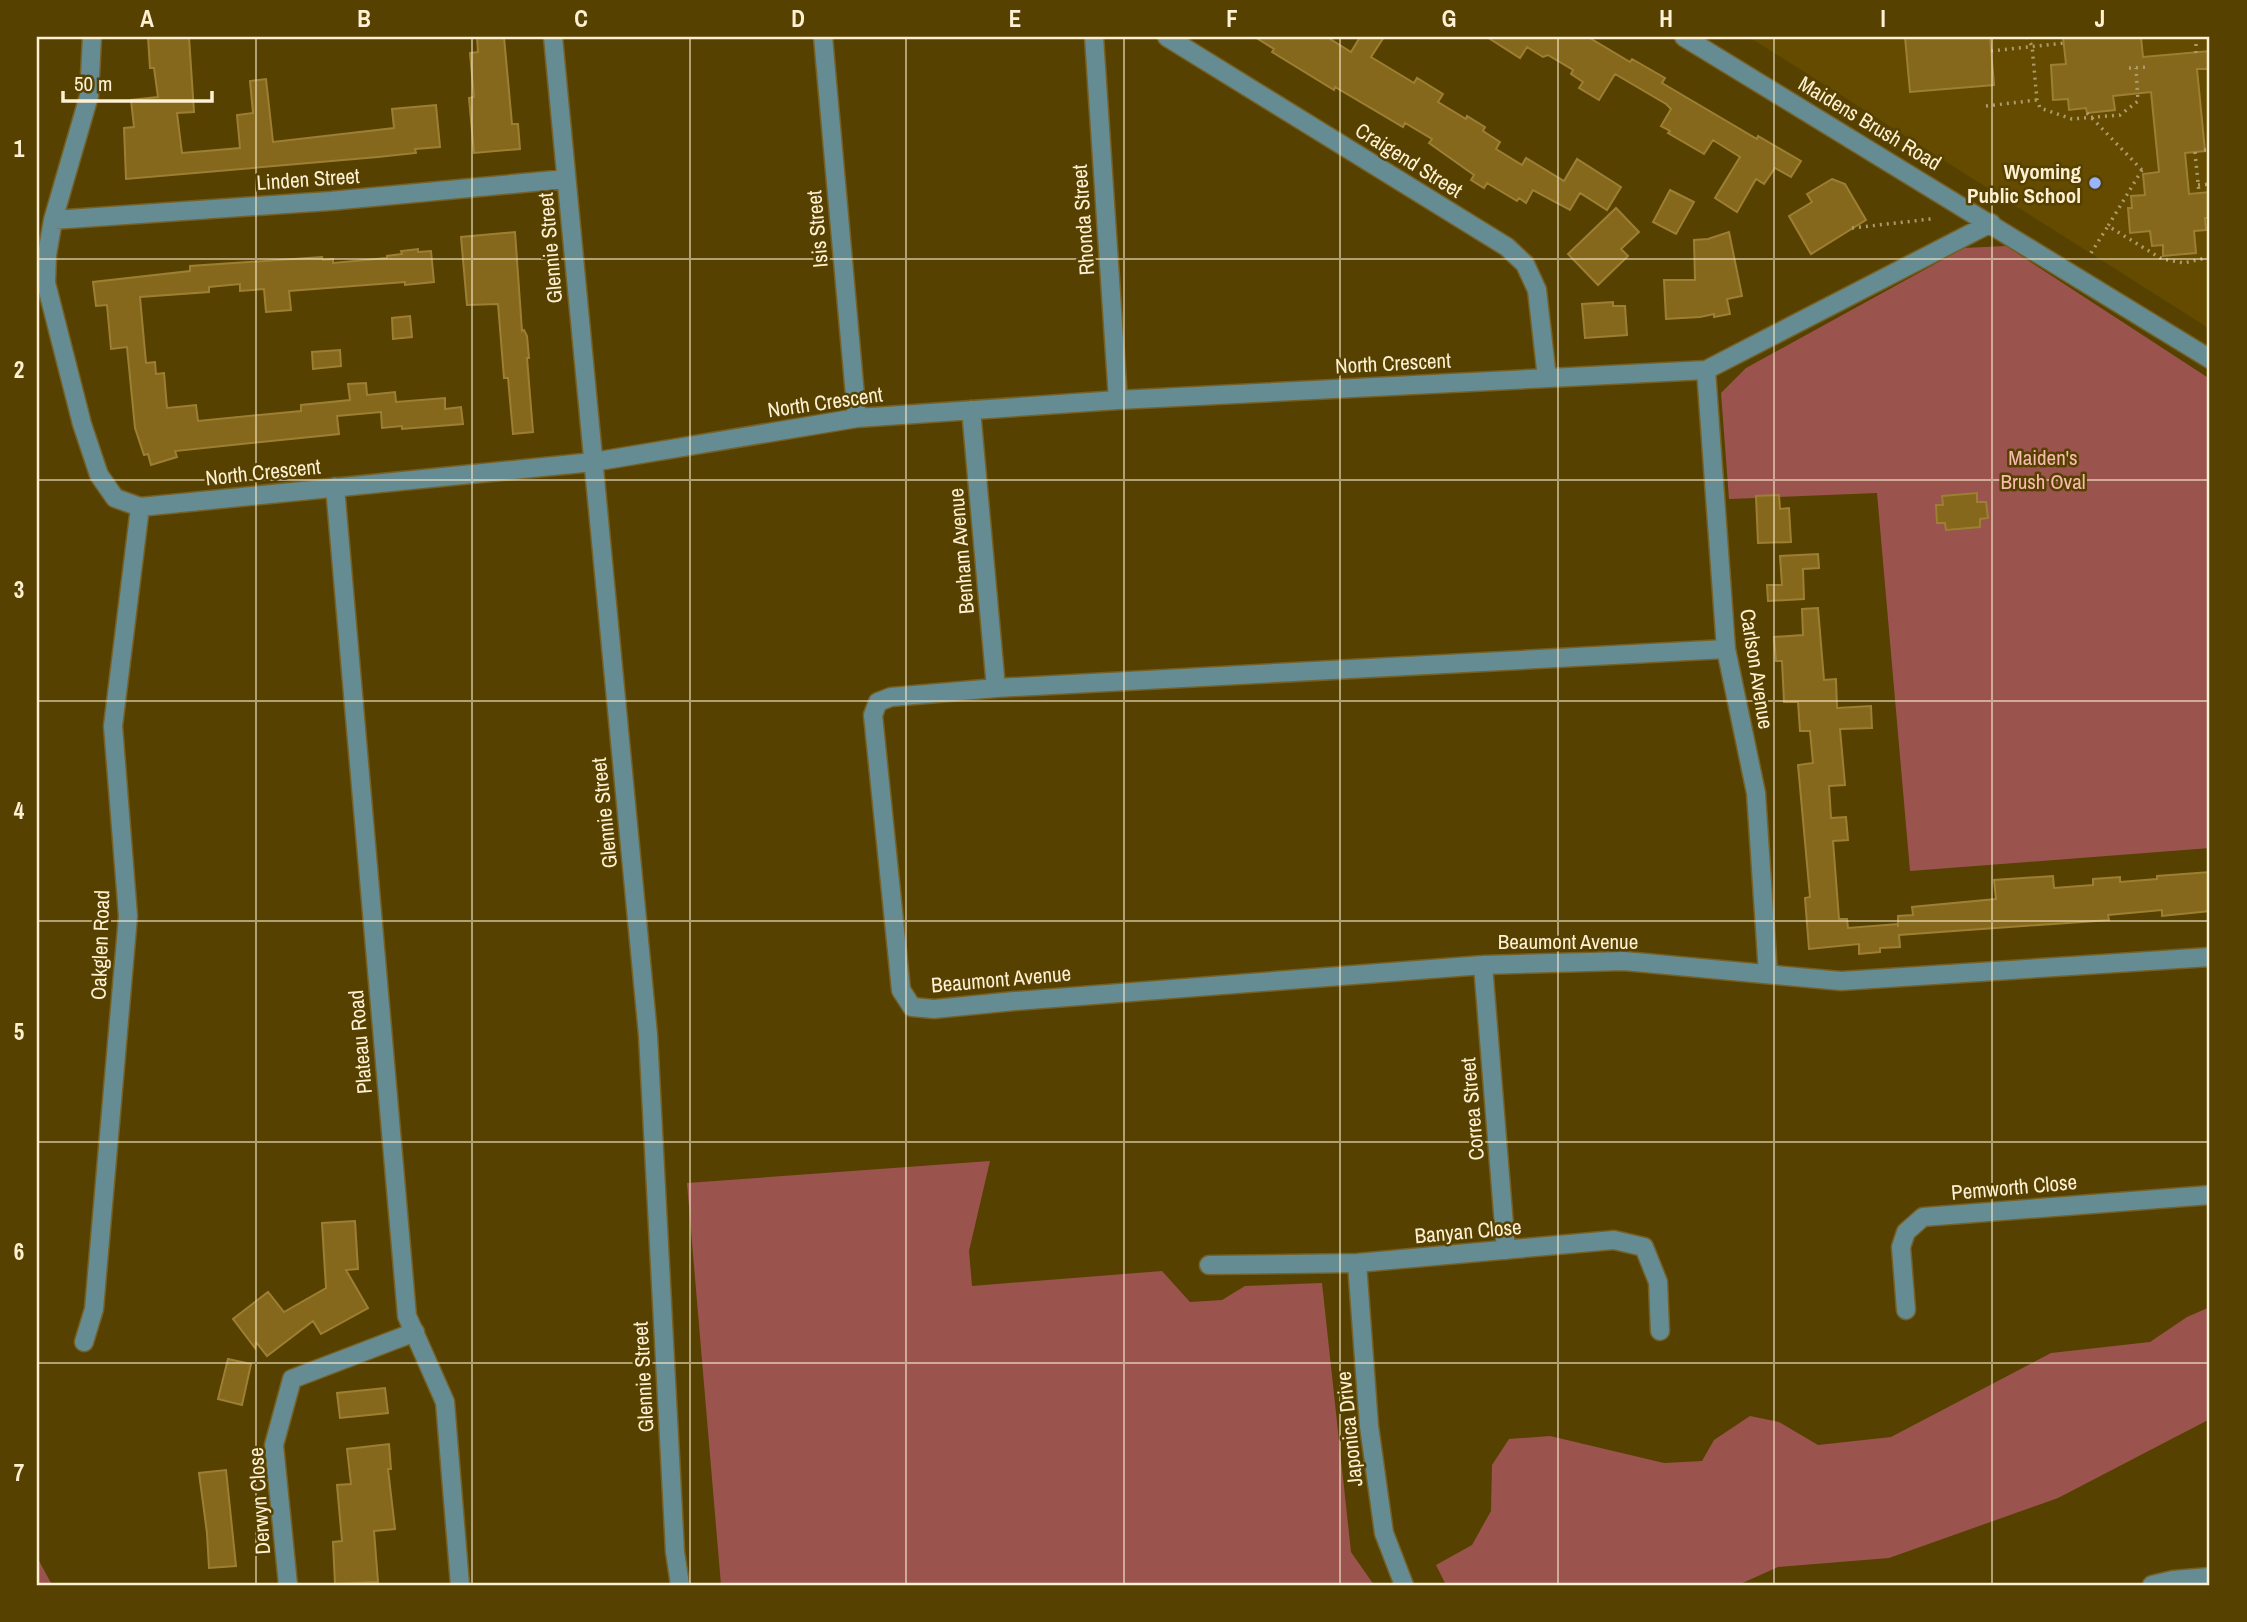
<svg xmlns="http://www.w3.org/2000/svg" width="2247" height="1622" viewBox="0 0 2247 1622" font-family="'Archivo Narrow',sans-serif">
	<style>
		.built { fill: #644b00 }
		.green { fill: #9a544d }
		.building { fill: #85681b; stroke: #9d7f33; stroke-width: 2 }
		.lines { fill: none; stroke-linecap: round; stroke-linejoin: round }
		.minor-casing { stroke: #756026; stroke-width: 21 }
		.path { stroke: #ac9b6d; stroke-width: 3.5; stroke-dasharray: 2 5; stroke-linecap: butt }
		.minor { stroke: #648c92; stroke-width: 18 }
		.grid { fill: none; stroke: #fdf0d3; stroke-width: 2; stroke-opacity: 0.55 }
		.poi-dot { fill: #98b5fd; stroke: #574100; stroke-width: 2.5 }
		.labels { text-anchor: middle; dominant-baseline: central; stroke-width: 5; stroke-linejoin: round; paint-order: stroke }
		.street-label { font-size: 21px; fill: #fdf0d3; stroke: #574100 }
		.poi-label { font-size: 21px; font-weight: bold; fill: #fdf0d3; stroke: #574100; text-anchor: end }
		.park-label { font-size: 21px; fill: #fab9b1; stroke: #574100 }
		.neatline { fill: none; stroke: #fdf0d3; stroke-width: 2.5 }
		.grid-label { font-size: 23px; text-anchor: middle; font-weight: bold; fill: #fdf0d3 }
	</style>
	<rect width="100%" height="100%" fill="#574100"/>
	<path class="built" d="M1749,37h461v292z"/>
	<path class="green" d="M2006,246l204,133v469l-300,23 -33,-378 -148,6 -8,-106 25,-25 218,-120z
		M990,1161l-21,90 3,35 190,-15 28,31 32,-2 23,-14 77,-3 29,269 23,33h-653l-34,-402z
		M2210,1307v112l-152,79 -169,60 -111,9 -40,18h-292l-10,-20 36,-20 19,-34 1,-46 17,-26 41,-3 114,27 38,-2 12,-21 36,-24 29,6 39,23 73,-8 160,-84 99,-11 37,-25z
		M37,1557l15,28h-15z"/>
	<path class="building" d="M148,37h41l5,75 -17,1 5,40 58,-5 -3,-33 16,-2 -3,-32 16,-2 7,63 121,-14 -2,-19 44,-4 4,42 -25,2 1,4 -38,4 -252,22 -2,-51 10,-1 -3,-27 27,-3 -4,-29h-4z
		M477,37h27l8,87h6l2,25 -46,4 -5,-55 5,-1 -4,-44 8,-1z
		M1255,37h72l24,15 9,-15h24l-13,20 43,26 3,-5 26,16 -5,8 28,17 1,-3 18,11 -2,4 17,11 -4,7 26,16 4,-7 38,23 13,-22 44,28 -14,23 -27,-17 -10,17 -37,-20 -7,13 -7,-5 -2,3 -30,-18 -3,5 -13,-8 3,-5 -45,-32 3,-4 -27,-16 -2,4 -68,-40 -1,3 -62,-38 2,-3z
		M1487,37h101l42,25 2,-3 33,19 -3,5 95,56 1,-3 43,25 -10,16 -16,-9 -11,16 -8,-5 -19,33 -22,-14 25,-41 -27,-17 -9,14 -36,-21 2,-2 -9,-5 10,-17 -5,-5 -51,-30 -16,26 -20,-12 4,-6 -12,-8 2,-4 -25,-15 -5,2 -16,-10 -7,11z
		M1905,37h85l4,48 -84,7z
		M2063,37h78l2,20 67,-6v18h-13l8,82 -20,2 4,41 21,-2v26h-5l1,12 -12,1 2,22 -33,3v-11l-11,1 -2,-15 -20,2 -2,-25h4l-1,-12 14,-1 -2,-21 16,-2 -8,-80 -38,4 2,14 -28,3 -1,-5 -17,2 -1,-11 -15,1 -2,-35 15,-1z
		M1832,179l13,5 21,36 -55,34 -22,-38 23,-14 -5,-8z
		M1670,190l24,12 -18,32 -23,-12z
		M1616,208l23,24 -18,17 7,7 -30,29 -30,-31z
		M515,232l7,99 2,-1 3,6 2,22h-2l6,74 -20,2 -5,-56h-4l-6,-74 -31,1 -6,-68z
		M1729,232l13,64 -15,3 3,15 -16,3v-3l-14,3 -34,2 -2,-39h31l-1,-40 14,-1z
		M418,249v3l13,-1 3,31 -29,3v-3l-116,9 2,19 -25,2 -2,-23 -24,2v-7l-31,3v5l-69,5 6,66 9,-1 1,12 8,-1 3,35 29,-3 2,16 103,-10v-6l49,-5 -2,-16 18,-1 1,12 28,-3 1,10 49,-4v11l16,-2 2,17 -61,5v-3l-20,2 -1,-16 -44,4 2,18 -164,17 2,6 -26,8 -3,-11 -4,1 -9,-27 -8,-81 -16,2 -4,-44 -11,1 -3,-24 97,-11v-5l132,-9 1,3 10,-1v4l54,-5v-2l15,-2 -1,-3z
		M1613,302v4h12l2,29 -42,3 -3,-34z
		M410,316l2,21 -19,2 -1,-21z
		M340,350l1,16 -28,3 -1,-17z
		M1977,493v9h9l2,16 -8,1v8l-34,3 -1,-7h-8l-1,-18h7l-1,-9z
		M1779,495l1,14 9,-1 2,34 -33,1 -2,-47z
		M1818,554l1,14 -16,1 1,30 -36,2 -1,-16h15l-2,-29z
		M1818,608l6,72 12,-1 1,29 34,-2 1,22 -32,1 5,56 -16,1 2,32 15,-1 2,23 -15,1 6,78h8l1,9 50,-4v3v-11l15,-1 -1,-8 84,-8 -2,-19 59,-4 1,12 39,-3v-6l27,-2v5l37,-3v-3l53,-4v39l-48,5v-6l-54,5 1,5 -210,15 1,12 -20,1v4l-21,2v-10l-50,5 -4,-51 5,-1 -12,-132 15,-2 -3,-32h-10l-2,-29h-14l-2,-41h-6l-2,-24 29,-2 -1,-26z
		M355,1221l3,48 -12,1 22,38 -47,26 -8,-13 -46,35 -11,-14 -1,6 -22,-29 35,-27 16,20 42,-24 -4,-65z
		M228,1359l23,5 -9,41 -24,-6z
		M385,1388l3,25 -48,5 -3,-25z
		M389,1444l2,25h-3l7,60 -21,2 4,51 -43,2 -2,-42 9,-1 -5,-56 14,-1 -4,-35z
		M226,1470l10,96 -27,2 -2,-35 -8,-60z"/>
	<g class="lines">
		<g class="minor-casing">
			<path id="minor" d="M92,37l-3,59 -36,124 -6,35 -1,28 36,141 17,51 16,23 25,9 453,-45 264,-44 261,-18 588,-30 285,-147
				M553,37l95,998 27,517 5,33
				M823,37l34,381
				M1094,37l24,363
				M1167,37l340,210 18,17 12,26 10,88
				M1684,37l526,322
				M53,220l277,-19 236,-22
				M1706,370l20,279 30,144 12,181
				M971,410l25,278
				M335,487l72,829 38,86 15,183
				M1726,649l-730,39 -105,9 -13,5 -5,13 28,275 11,17 22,2 81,-8 468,-36 141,-4 217,20 369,-24
				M1483,965l23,285
				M1357,1263l12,163 15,107 20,52
				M1209,1265l148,-2 257,-23 30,7 14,35 2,49
				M1906,1310l-5,-63 5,-15 17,-15 287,-22
				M84,1342l10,-33 34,-393 -15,-190 27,-219
				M288,1585l-14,-140 18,-66 123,-47
				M2152,1585l21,-5 37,-3"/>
		</g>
		<path class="path" d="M2027,37l5,9 5,54 3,8 32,11 48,-4 18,-14 -2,-33
			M2048,37v7
			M2196,37v20
			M1991,51l73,-8
			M2129,68l20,-1
			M1986,106l51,-6
			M2087,113l55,57 1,4
			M2204,150l6,-1
			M2195,152l4,41
			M2142,170l-34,56 54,33 22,4 26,-6
			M2198,185l12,-1
			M1852,228l79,-9
			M2091,253l17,-27"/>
		<use href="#minor" class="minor"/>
	</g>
	<path class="grid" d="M256,37v1548M472,37v1548M690,37v1548M906,37v1548M1124,37v1548M1340,37v1548M1558,37v1548M1774,37v1548M1992,37v1548M37,259h2173M37,480h2173M37,701h2173M37,921h2173M37,1142h2173M37,1363h2173"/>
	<circle class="poi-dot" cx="2095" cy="183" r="7"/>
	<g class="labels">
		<g class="street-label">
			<text transform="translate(1870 123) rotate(31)">Maidens Brush Road</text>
			<text transform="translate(1409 160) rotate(32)">Craigend Street</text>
			<text transform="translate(308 179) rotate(-4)">Linden Street</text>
			<text transform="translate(1083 220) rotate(-94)">Rhonda Street</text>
			<text transform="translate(817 229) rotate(-95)">Isis Street</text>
			<text transform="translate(550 248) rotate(-95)">Glennie Street</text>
			<text transform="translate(1393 363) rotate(-3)">North Crescent</text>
			<text transform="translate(825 402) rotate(-8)">North Crescent</text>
			<text transform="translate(263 472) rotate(-6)">North Crescent</text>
			<text transform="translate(961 551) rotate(-95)">Benham Avenue</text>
			<text transform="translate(1757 669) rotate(81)">Carlson Avenue</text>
			<text transform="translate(604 813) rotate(-96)">Glennie Street</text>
			<text x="1568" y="941">Beaumont Avenue</text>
			<text transform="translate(100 945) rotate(-88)">Oakglen Road</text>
			<text transform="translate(1001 979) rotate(-5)">Beaumont Avenue</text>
			<text transform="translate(360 1042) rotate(-95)">Plateau Road</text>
			<text transform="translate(1472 1109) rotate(-95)">Correa Street</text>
			<text transform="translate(2014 1187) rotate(-5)">Pemworth Close</text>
			<text transform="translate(1468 1231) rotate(-5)">Banyan Close</text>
			<text transform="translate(643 1377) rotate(-93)">Glennie Street</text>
			<text transform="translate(1349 1429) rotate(-96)">Japonica Drive</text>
			<text transform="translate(259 1501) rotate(-94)">Derwyn Close</text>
		</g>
		<g class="poi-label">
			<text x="2081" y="171">Wyoming<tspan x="2081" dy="24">Public School</tspan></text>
		</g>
		<g class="park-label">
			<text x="2043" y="457">Maiden's<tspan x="2043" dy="24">Brush Oval</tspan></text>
		</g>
	</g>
	<rect width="2247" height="1622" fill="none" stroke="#574100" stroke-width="77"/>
	<path d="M63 91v10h149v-10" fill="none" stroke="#fdf0d3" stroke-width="3.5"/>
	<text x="74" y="91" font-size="21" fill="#fdf0d3" stroke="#574100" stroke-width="5" paint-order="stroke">50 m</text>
	<rect x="38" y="38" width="2170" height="1546" class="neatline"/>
	<g class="grid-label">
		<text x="147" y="27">A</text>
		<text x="364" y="27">B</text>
		<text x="581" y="27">C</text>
		<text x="798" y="27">D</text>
		<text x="1015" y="27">E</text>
		<text x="1232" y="27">F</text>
		<text x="1449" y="27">G</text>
		<text x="1666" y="27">H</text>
		<text x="1883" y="27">I</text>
		<text x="2100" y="27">J</text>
		<text x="19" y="157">1</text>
		<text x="19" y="378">2</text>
		<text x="19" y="598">3</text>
		<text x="19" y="819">4</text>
		<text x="19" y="1040">5</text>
		<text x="19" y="1260">6</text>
		<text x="19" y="1481">7</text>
	</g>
</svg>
